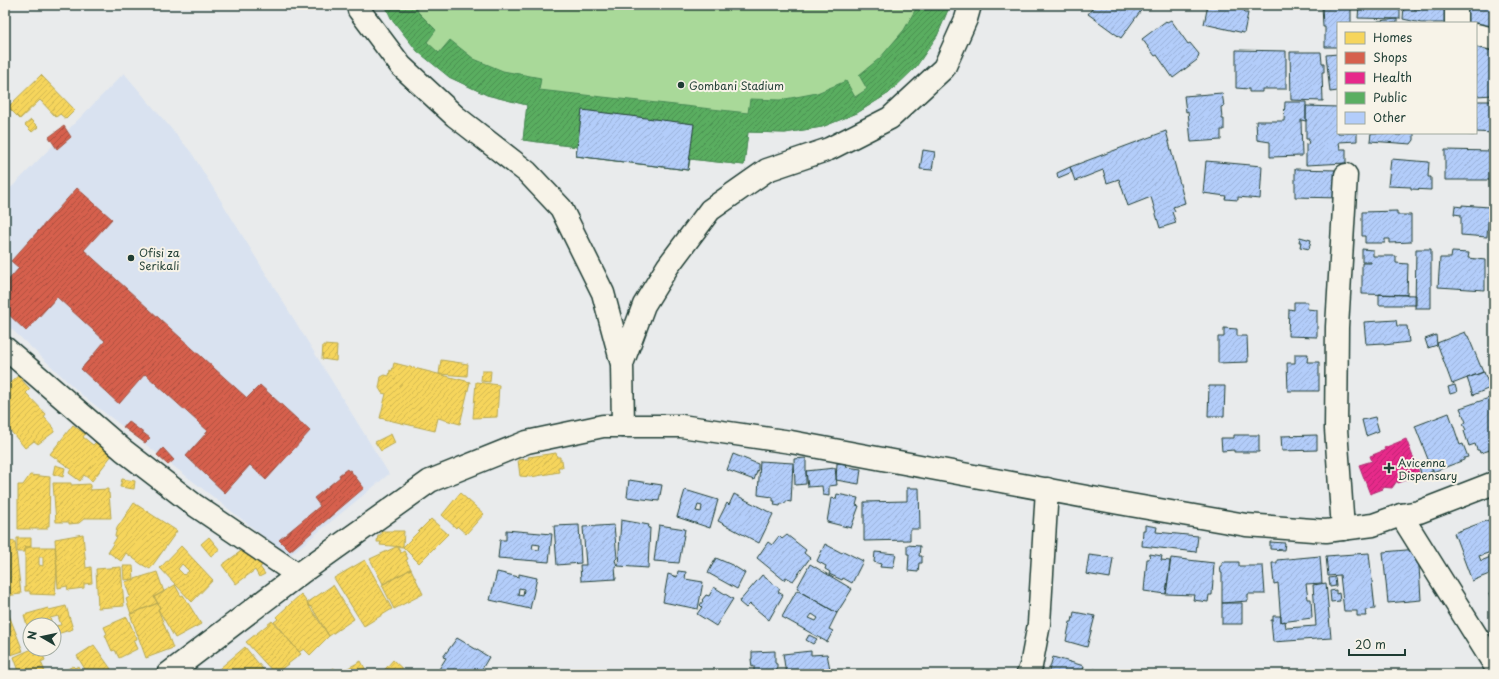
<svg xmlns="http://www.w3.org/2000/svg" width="1499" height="679" viewBox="0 0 1499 679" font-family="'Playpen Sans',sans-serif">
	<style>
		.built { fill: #d9e2f0 }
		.pitch { fill: #a9d999; stroke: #648b66 }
		.homes { fill: url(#homes-hatch); stroke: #b6a750; fill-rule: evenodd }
		.shops { fill: url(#shops-hatch); stroke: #9f5646 }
		.health { fill: url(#health-hatch); stroke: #ab2f70 }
		.public { fill: url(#public-hatch); stroke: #488c54 }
		.building { fill: url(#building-hatch); stroke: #1f3d34; fill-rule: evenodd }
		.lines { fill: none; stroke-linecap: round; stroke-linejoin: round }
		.minor-casing { stroke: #1f3d34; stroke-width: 25 }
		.tertiary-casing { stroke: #1f3d34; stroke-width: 25 }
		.secondary-casing { stroke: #1f3d34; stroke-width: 25 }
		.minor { stroke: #f7f3e8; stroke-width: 22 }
		.tertiary { stroke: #f7f3e8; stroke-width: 22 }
		.secondary { stroke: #f7f3e8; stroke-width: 22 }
		.poi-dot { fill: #1f3d34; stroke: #f7f3e8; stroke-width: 1.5 }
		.labels { text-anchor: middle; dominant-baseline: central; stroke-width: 4; stroke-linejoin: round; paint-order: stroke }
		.poi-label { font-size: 11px; fill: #1f3d34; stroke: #f7f3e8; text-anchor: start }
	</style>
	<defs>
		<pattern id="homes-hatch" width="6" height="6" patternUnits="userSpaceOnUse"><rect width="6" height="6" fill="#f6d55c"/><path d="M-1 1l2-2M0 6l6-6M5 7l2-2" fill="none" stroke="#d2b851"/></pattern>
		<pattern id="shops-hatch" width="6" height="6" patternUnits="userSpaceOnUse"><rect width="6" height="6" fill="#d6604d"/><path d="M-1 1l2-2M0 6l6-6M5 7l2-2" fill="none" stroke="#ad5041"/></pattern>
		<pattern id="health-hatch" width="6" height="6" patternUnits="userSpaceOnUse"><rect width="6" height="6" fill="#e7298a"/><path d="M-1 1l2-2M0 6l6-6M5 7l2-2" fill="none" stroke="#bb2472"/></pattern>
		<pattern id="public-hatch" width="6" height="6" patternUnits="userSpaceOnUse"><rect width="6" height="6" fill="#5aae61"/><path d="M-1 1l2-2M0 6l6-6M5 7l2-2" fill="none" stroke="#4a8f51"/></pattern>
		<pattern id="building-hatch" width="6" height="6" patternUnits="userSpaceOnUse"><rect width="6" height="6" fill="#b3cdfa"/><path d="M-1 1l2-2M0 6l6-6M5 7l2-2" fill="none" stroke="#9ab1d7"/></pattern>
	</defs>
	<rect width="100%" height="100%" fill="#e9ebec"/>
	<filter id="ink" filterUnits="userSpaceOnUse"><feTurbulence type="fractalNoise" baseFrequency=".025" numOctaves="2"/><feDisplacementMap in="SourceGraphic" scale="8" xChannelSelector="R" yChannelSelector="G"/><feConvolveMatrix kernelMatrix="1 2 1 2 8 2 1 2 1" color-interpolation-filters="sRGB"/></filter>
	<g filter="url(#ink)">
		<path class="built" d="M124,73l67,79 198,322 -100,82 -207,-161 -77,-72v-129z"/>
		<path class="pitch" d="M385,5h565l-13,31 -48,57 -32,20 -35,14 -37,6 -37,-1 -4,33 -54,-6 -2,11 -112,-14 1,-9 -54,-7 4,-35 -40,-10 -38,-18z"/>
		<path class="homes" d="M41,75l34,35 -9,9 -6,-5 -4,3 -16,-17 -20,19 -12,-12z
			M31,120l7,7 -6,5 -7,-7z
			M323,345l14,1 -1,15 -14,-2z
			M441,360l27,4 -1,12 -28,-2z
			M394,363l76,19 -10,42 -22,-6 -3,13 -55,-13 6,-24 -4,-1 -3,-5 2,-11 4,-2 4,1 1,-6 2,1z
			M482,371h9l-1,11 -9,-1z
			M18,376l12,13 -4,4 20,21 -2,3 10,11v4l-16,12 -4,-3 -9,7 -17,-20 -2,2 -1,-1v-42z
			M476,382l23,3 -2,32 -24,1z
			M73,425l12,9 -2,3 10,8 3,-3 16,13 -20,26 -8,-6 -4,6 -11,-8 2,-4 -21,-15z
			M391,434l4,9 -14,8 -6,-9z
			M556,453l1,4h3v3h2l1,7h-5l1,5 -28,5 -11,-1 -2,-16 11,-1 -1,-2z
			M55,465l10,3 -2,9 -10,-3z
			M30,475l20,2 -1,49h-2v3h-29v-44h5z
			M122,479l13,2 -1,8 -14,-2z
			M53,483h18v2l19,-1v6l18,-1v4h1l2,25h-26l-6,5 -10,1v-2h-13z
			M460,493l24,21 -18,20 -9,-8 -1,2 -14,-13z
			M134,503l43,28 -27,38 -9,-5 -15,-11 -5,8 -13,-9 9,-15 -2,-1 2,-8z
			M431,519l17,15 -29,29 -16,-16z
			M381,531h23l-1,16 -23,-2 1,-3h-4l1,-7h3z
			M83,534l3,34 5,-1 1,16 -8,1v4l-16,2 -1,-4 -9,2 -3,-49z
			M209,537l11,13 -9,6 -10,-12z
			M17,538h14v9h-6v5h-8z
			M15,541l6,53 -16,2v-54z
			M181,546l32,34 -21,22 -32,-34zM182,564l7,7 -5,4 -6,-6z
			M248,546l15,19 -3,2 5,7 -6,3 -4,-7 -19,14 -14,-19z
			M25,547h30l2,20 -2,28 -25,-1v-3h-5zM39,557h4v9l-4,-1z
			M396,547h2l3,6 3,-2 4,8 -2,1 5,9 -28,15 -13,-25z
			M365,560l27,49 -28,17 -30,-48z
			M123,566h10l1,13 -10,1z
			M121,567l3,39 -26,2 -2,-39z
			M411,569l12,25 -29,15 -12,-24z
			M157,572l7,20 -10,5 4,6 -27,11 -5,-15 4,-2 -5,-15z
			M175,585l6,11 2,-1 18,29 -26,14 -17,-29 2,-1 -6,-11z
			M333,585l21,34 -25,17 -22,-33z
			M301,594l9,13 1,-1 18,30 -19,19 -6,-6 -5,3 -25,-30 4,-3 -2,-2z
			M158,603l2,5 -2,1 15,39 -27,10 -16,-44z
			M5,605l18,46 -18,6z
			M66,606l7,23 -19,6v-9l7,-1 -3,-9 -8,2 2,7h-22v10l-6,-20 24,-7 1,2z
			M127,617l10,22 -4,1 4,9 -18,9 -4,-8 -3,1 -7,-16 2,-1 -3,-7z
			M272,621l29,33 -26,20 -29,-32z
			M54,642h1l3,6 -11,4 1,1 -5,2 2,5 -4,2 5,12h-26l-6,-17 18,-8h22z
			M94,645l17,24 -7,5h-16l-11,-18z
			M245,647l22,27h-44l-4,-5z
			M393,660l15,14h-27z
			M361,661l7,13h-43l9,-6 3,6z
			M73,666l2,2 3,-2 4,8h-23z"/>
		<path class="shops" d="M64,126l7,11 -14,12 -8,-12z
			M77,188l35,31 -28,31 163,148 13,-13 50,46 -44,49 -16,-15 -25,28 -39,-37 22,-25 -63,-57 -26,30 -38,-35 24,-28 -48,-44 -31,34 -21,-20v-27l14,-16 -8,-7z
			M128,421l22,17 -5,5 -22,-16z
			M163,448l11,12 -6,5 -11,-10z
			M347,469l1,2 2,-1 14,18 -74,63 -11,-11 41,-34 -6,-8 26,-21 -1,-2z"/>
		<path class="health" d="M1406,439l14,36 -22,8 -1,-2 -5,7 -11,-1 2,2 -13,5 -11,-29 13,-4 -2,-5 15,-6 -1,-2z"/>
		<path class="public" d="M385,5h30l3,7 18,18 -9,12 12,11 11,-13 24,19 29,12 38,7 -2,12 209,23 2,-14 30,1 37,-7 29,-12 9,16 12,-8 -8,-14 21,-17 24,-28 14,-25h32l-13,31 -21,31 -27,26 -32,20 -35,14 -37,6 -37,-1 -4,33 -54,-6 -2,11 -112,-14 2,-9 -55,-7 4,-35 -40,-10 -38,-18 -32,-26 -26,-33z"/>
		<path class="building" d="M1095,5h50l-24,33 -33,-24z
			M1208,5h38l-2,8h4l-4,20 -40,-9z
			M1322,5h29v18h-13v24h-13v-20h-2z
			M1359,5h41v14l-42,-1z
			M1404,5h11l-1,4h7v-4h29l-1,18h-28l-18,-4z
			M1463,5h29v2h1l1,19h-18v-3h-13z
			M1397,19v4h-19v-2z
			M1171,20l17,24 2,-1 9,11 -2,6 -24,18 -16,-23 -2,1 -13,-17 24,-18 1,1z
			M1476,44l18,5v46l-18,1z
			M1236,50l50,1v38h-24v3h-13v-3l-13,-1z
			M1290,52h31l1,11h2v9h-2l1,29 -32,-1z
			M1338,54v37l-8,1 -4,-37z
			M1222,93l2,13 -3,1 1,12h2v11h-3v10l-30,2 -3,-31 -2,1 -2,-16z
			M1476,101h17l1,32 -18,-1z
			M1285,102h21v19l-5,-1 1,36 -32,1v-15l-13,-2 -1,-19h28z
			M1306,106l32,1v26h19v8l-18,1 1,7h6v14l-40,2v-21l2,1 1,-6h-3z
			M582,110l112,14 -6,46 -112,-14z
			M1166,131l19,72 -12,4 2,4 -3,1 4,11 -16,5 -9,-31 -23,9 -9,-27 -12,4 -4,-13 -28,11 -5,-14z
			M1371,133h25v2h5v-2h13v7l-3,4 -41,-3z
			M1459,133h15v2l-15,-1z
			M923,150l12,2 -3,18 -12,-1z
			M1445,150l47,1 -1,29h-46z
			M1391,159l38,3 -1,15h3v13l-20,-1v-2l-23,-1z
			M1206,161l56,5 -2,33 -22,-2v3l-13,-1 1,-3 -23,-3z
			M1070,167l2,5 -14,6 -1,-5z
			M1295,169l42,1 4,28 -46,-1z
			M1462,205l27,2 -2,30 -26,-2v-20l-7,-1 1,-8 7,1z
			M1397,211v4h14v27l-21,1v-4h-5v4h-20v-7h-3v-24z
			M1300,237l11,3 -2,9 -9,-2 1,-5h-2z
			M1362,249l11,1v6h23v7l12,1 -1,31 -45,-1v-31h9v-1h-9z
			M1416,249h15v59h-16z
			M1452,252l17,1 -1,5 17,2v30l-47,-3 2,-29h11z
			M1379,294l37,1v10h-37z
			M1294,302h14l-1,7 10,1v27l-29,-1 1,-27 5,1z
			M1396,320l1,6h10l2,16 -25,3v-2l-18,1 -2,-22z
			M1224,328l13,1v7h10l1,26 -30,1v-26h6z
			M1465,332l2,4h1l15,36 -31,12 -15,-41z
			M1436,335l1,10 -9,3 -3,-9z
			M1295,354h13l-1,8h12v29h-31l-1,-28h8z
			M1484,372l6,16 -17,7 -6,-17z
			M1455,385l2,7 -7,2 -2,-7z
			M1209,386h16l-1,30h-16z
			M1492,397l2,4v48l-14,4 -1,-3h-2l-2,-6 -6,2 -5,-15 2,-1 -3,-6 3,-2 -6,-14z
			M1449,413l11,32 3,-1 5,13 -4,1v2l-31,12 -18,-46z
			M1375,417l4,14 -13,5 -4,-16z
			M1234,435h25v17h-25v-2l-12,1 -1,-13h13z
			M1317,435v15l-35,1 -1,-15z
			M733,454l25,10v5l-4,11 -27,-10z
			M806,458v26l-11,1 -1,-26z
			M1429,460l4,11 -11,5 -4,-12z
			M760,461l33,2 -2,39 -5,-1v2l-5,1 -1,2 -6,-1 1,-4h-2v-4l-15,-2z
			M837,463l10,1 -1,3 15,2 -2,15 -23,-4z
			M835,468l2,17 -8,1v10l-6,-1 -1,-9 -14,1 -2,-16z
			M629,480l33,5 -3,16 -32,-4z
			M907,488h12l1,41h-10v11l-46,1v-39l43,-1z
			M685,490l33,10 -8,28 -33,-11zM698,505l4,1 -1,6 -5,-1z
			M734,494l39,20 -14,29 -41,-22 9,-18 2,2z
			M837,494l21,4 -2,7 3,1 -8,22 -24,-6 4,-24 5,1z
			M1491,519l3,7v46l-22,9 -18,-48zM1491,552l2,4 -12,5 -2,-5z
			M621,520l28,5 -1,3h2l-2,40 -30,-2z
			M579,525l2,38 -24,2 -3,-39z
			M614,525l3,33 -2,2 2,6h-2l1,13 -35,2 -1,-16h6l-3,-38z
			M659,525l26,4 -6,34 -25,-2z
			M1145,525l12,2 -1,5 42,4 -2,16 -54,-6 1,-16h2z
			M506,530l46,4 -3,28 -51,-4 2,-18h6zM533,544l7,1 -1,5 -7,-1z
			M787,535l19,15 -2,3 6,5 -17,23 -7,-4 -2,3 -27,-22 11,-16 4,3 7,-9 3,3z
			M1270,542l15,1 -1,7 -14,-1z
			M825,544l17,9 1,-2 20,10 -11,22 -9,-5 -1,2 -13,-6 1,-2 -5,-3 1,-3 -9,-5z
			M907,545l13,1 -1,10h3v7h-3l-1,9 -10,-1 1,-17h-2z
			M1418,549l3,51 -33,3 -5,-51z
			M875,552l21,2 -3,14 -13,-1 1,-3 -7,-2z
			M1369,553l6,56 -10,1 1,6h-9v-5h-13l-4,-36 -12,1 -2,-20z
			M1150,554l12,2 -1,4 9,1 -4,33 -22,-3 3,-32h2z
			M1089,555l24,3 -3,20 -24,-4z
			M1320,556l2,27 -16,1 2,15h3l1,19 -31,4 -3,-39 -4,1 -2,-21h5v-3z
			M716,558l16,7 13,8 -8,16 -29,-16z
			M1171,558l43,5 -2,32h-3l-1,7 -15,-2 1,-5 -28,-1z
			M1222,562h17v4h24l2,28h-17v7l-26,2v-30h-1l-1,-7h2z
			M810,564l42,25 -15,24 -38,-22 1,-2 -3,-1z
			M678,571l8,1 -1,7 18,3 -5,27 -35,-7 5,-28 9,3z
			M497,572l22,5v-3l18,4 -7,31 -40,-9zM519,588l5,1 -1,7 -5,-1z
			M762,575l18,14 -2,3 5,3 -14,25 -19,-16 -4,4 -7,-6z
			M1335,577l1,9 -6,1 -1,-9z
			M1326,583l5,55 -58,4 -2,-22h2v-4h8v6l4,-1 1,7 30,-2 -3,-41z
			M714,587l19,12 -17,27 -19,-12 5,-7 -2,-2 3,-4 -1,-1 4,-5 3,1z
			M797,590l40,23 -8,16 4,2 -6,11 -45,-25zM812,614l6,4 -2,3 -7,-3z
			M1336,590v4l3,-1 1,8 -9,1 -1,-11z
			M1494,591v16l-5,-14z
			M1222,603h20v21h-20z
			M1074,612l21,4 -8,31 -21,-6 4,-19h2z
			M809,635l8,4 -4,5 -7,-4z
			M457,638l32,19 -10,17h-43l10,-16 -3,-1z
			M775,651v12l2,1v10h-23v-8l-2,1 -1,-8h1v-7z
			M811,651v4l16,-1 4,20h-45l-3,-20z
			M1053,657l31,9 -2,8h-34z
			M1094,669l17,5h-19z"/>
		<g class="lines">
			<g class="minor-casing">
				<path id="minor" d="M358,5l1,5 42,56 54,50 72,56 34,36 42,85 19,71 1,62
					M1456,23v-18
					M1476,35l18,4
					M622,364l22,-59 24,-39 42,-56 57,-40 62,-21 61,-31 54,-50 22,-49 4,-14
					M1401,515l93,149
					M1343,529l-7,-100 1,-102 9,-152
					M1028,674l3,-8 8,-42 8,-135"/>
			</g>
			<g class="tertiary-casing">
				<path id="tertiary" d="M5,348l118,102 70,54 105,71"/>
			</g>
			<g class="secondary-casing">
				<path id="secondary" d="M168,674l130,-99 132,-94 97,-39 76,-16h78l110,16 328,61 127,22 80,6 47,-6 28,-10 18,-3 75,-29"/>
			</g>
			<use href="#minor" class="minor"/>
			<use href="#tertiary" class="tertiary"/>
			<use href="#secondary" class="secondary"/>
		</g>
	</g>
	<g class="poi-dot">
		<circle cx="681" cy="85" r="4"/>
		<circle cx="131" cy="258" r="4"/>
		<path d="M1387 462h4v4h4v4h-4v4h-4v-4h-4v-4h4z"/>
	</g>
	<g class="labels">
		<g class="poi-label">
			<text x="689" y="85">Gombani Stadium</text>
			<text x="139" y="252">Ofisi za<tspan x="139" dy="13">Serikali</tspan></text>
			<text x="1398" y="462">Avicenna<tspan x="1398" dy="13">Dispensary</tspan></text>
		</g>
	</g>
	<rect width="1499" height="679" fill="none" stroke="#f7f3e8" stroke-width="20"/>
	<rect x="10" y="10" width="1479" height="659" fill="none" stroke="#1f3d34" stroke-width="1.5" filter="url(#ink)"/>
	<rect x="1337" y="22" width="140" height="112" fill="#f7f3e8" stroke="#a1aaa0"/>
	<rect x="1345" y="32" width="20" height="12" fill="#f6d55c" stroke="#a1aaa0"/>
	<text x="1373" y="42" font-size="12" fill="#1f3d34">Homes</text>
	<rect x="1345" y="52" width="20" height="12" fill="#d6604d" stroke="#a1aaa0"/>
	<text x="1373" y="62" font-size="12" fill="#1f3d34">Shops</text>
	<rect x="1345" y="72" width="20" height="12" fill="#e7298a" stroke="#a1aaa0"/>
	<text x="1373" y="82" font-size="12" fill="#1f3d34">Health</text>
	<rect x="1345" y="92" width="20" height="12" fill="#5aae61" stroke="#a1aaa0"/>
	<text x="1373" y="102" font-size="12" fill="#1f3d34">Public</text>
	<rect x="1345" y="112" width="20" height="12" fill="#b3cdfa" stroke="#a1aaa0"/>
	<text x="1373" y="122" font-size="12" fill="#1f3d34">Other</text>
	<g transform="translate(42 637) rotate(279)"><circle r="19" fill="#f7f3e8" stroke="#a1aaa0"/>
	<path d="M0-3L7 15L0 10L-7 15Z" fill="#1f3d34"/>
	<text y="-6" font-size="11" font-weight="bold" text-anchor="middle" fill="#1f3d34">N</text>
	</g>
	<path d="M1349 649v6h56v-6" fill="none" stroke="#1f3d34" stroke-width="2"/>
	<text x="1355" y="649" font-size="12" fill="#1f3d34" stroke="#f7f3e8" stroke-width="3" paint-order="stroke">20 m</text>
</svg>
